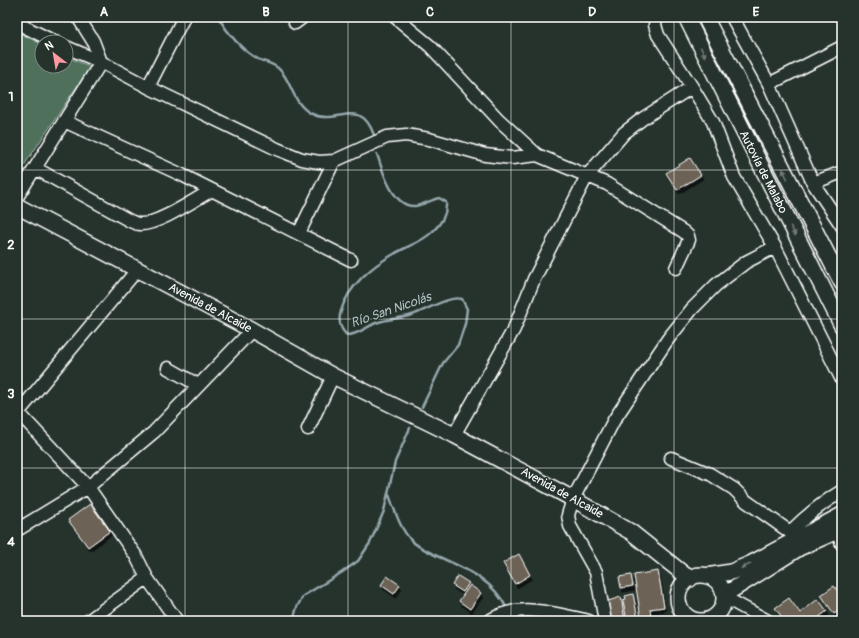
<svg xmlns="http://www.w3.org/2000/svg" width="859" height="638" viewBox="0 0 859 638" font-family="Pangolin,sans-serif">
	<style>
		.green { fill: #4f715c; stroke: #a7b8ae }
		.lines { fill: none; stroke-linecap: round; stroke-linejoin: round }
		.stream { stroke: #95a7ac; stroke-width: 2.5 }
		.building { fill: #6c6255; stroke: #fff; filter: url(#shadow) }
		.minor-casing { stroke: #fff; stroke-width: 15 }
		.major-casing { stroke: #fff; stroke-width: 18 }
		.minor { stroke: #26332d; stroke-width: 12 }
		.major { stroke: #26332d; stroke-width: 15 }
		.oneway { fill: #727a76 }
		.grid { fill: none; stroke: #fff; stroke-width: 1; stroke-opacity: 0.55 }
		.labels { text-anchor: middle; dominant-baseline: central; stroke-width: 3; stroke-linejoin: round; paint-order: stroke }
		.street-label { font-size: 12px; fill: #fff; stroke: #26332d }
		.water-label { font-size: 13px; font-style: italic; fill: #b0bdc1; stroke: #26332d }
		.neatline { fill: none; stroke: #fff; stroke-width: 1.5 }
		.grid-label { font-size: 13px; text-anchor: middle; font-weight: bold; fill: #fff }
	</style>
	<defs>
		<filter id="shadow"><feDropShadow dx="2" dy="4" stdDeviation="0" flood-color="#0009"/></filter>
	</defs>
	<rect width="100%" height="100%" fill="#26332d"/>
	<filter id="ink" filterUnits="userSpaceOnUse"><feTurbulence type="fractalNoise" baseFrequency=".025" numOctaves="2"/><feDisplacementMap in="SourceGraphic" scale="8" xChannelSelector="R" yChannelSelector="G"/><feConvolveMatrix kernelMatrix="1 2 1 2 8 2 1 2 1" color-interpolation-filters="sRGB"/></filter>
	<g filter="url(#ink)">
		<path class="green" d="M17,32l25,12v22h24v-10l24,11 -73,109z"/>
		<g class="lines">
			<path class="stream" d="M218,17c9,15 24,34 40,42 8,4 16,4 22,11 12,12 13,35 32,44 26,12 48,-18 62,21
				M377,154c5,16 16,54 38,52 8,-1 16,-6 24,-8l7,4c1,11 -4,21 -13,29 -10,11 -26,15 -39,23 -22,12 -46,32 -53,57 -3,9 -1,18 6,24 11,0 19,-8 29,-12 12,-5 24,-4 36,-8 13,-4 38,-20 50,-16l5,10 -2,15 -7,21 -15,18 -21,44
				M389,495c6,16 11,34 23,46 6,6 14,9 21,13 29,14 59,23 74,55
				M293,621l4,-14 6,-11 38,-23 17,-12 12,-18 14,-32 11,-49 15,-34"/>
		</g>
		<path class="building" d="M690,158l11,17 -24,15 -11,-17z
			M90,504l20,27 -22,16 -20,-27z
			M519,554l11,21 -15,9 -12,-21z
			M658,571l6,36 -14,2 1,7 -10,2 -7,-43z
			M631,575l2,11 -12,2 -2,-11z
			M387,576l13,9 -6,9 -13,-9z
			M458,576l11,7 -6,9 -11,-7z
			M470,585l11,8 -11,16 -11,-8z
			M834,586l3,4 5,-4v22l-8,6 -13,-19z
			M633,594l5,25 -11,2 -4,-21 3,-1 -1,-3z
			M621,597l4,24h-14l-3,-20z
			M789,598l11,15 18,-14 9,12 -13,10h-29l-10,-13z"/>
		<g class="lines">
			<g class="minor-casing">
				<path id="minor" d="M395,17l35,29 69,74 38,35
					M656,17l-1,8 3,10 34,52
					M732,17l37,67 44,99 29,43
					M17,23l38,19
					M295,23l8,-6
					M66,47l35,15 47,25 129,62 25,10 17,3 15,-1 53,-24 19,-2 23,4 56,16 27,3 25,-3 70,29 77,48 4,4 1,4 -13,28
					M769,84l73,-37
					M148,87l36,-70
					M64,121l118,54 169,85
					M35,168l95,53c3,1 6,3 9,3 17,2 57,-25 73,-34
					M813,183l29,-11
					M17,197l84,-135 -8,-21 -15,-24
					M299,233l35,-72
					M168,368l30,17
					M17,411l71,76 48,69 11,22 30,43
					M17,414l120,-144
					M308,429l25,-53
					M454,435l60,-106 20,-50 53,-103 37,-43 18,-14 50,-32 21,35 21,55 41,70 67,133
					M671,458l39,16 24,15 12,12 44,31
					M17,530l71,-43 66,-55 98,-102
					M837,531l5,13
					M793,538l-3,-6c17,-17 32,-29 52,-41
					M724,597l44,24
					M713,618l2,3
					M88,621l59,-43
					M489,621c30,-20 67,-7 100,0
					M605,621l-9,-49 -26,-46 -2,-11 5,-16 41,-79 54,-81 24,-30 24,-24 30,-23 29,-15"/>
			</g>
			<g class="major-casing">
				<path id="major" d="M686,17l156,309
					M705,17l137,266
					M17,206l235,124 81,46 121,59 119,64 58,33 59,47
					M678 598a23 23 0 1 1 46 0a23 23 0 1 1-46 0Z
					M707,576l24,-4 19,-8 92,-49
					M724,595l75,-47 43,-19"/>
			</g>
			<use href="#minor" class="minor"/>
			<use href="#major" class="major"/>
		</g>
		<defs><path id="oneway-solid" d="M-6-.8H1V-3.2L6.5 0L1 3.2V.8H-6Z"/></defs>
		<g class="oneway">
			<use href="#oneway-solid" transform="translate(703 52) rotate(64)"/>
			<use href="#oneway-solid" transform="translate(785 174) rotate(-117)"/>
			<use href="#oneway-solid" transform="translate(793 231) rotate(63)"/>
			<use href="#oneway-solid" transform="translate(746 566) rotate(156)"/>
		</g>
	</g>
	<path class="grid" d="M185,17v604M348,17v604M511,17v604M674,17v604M17,170h825M17,319h825M17,468h825"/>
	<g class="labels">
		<g class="street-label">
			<text transform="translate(763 172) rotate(63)">Autovía de Malabo</text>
			<text transform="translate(210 308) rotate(28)">Avenida de Alcaide</text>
			<text transform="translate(562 493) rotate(29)">Avenida de Alcaide</text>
		</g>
		<g class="water-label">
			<text transform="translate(391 310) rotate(-19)">Río San Nicolás</text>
		</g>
	</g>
	<rect width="859" height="638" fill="none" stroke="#26332d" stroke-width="44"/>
	<g transform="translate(54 54) rotate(329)"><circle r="19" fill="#26332d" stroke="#7d8581"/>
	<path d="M0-3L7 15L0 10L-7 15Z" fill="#ff9aa2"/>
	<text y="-6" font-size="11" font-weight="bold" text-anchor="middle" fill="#ffffff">N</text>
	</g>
	<rect x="22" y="22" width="815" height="594" class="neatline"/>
	<g class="grid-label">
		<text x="104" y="16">A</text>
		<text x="266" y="16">B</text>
		<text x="430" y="16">C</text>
		<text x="592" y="16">D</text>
		<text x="756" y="16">E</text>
		<text x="11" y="101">1</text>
		<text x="11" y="249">2</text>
		<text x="11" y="398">3</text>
		<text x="11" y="546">4</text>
	</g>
</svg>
